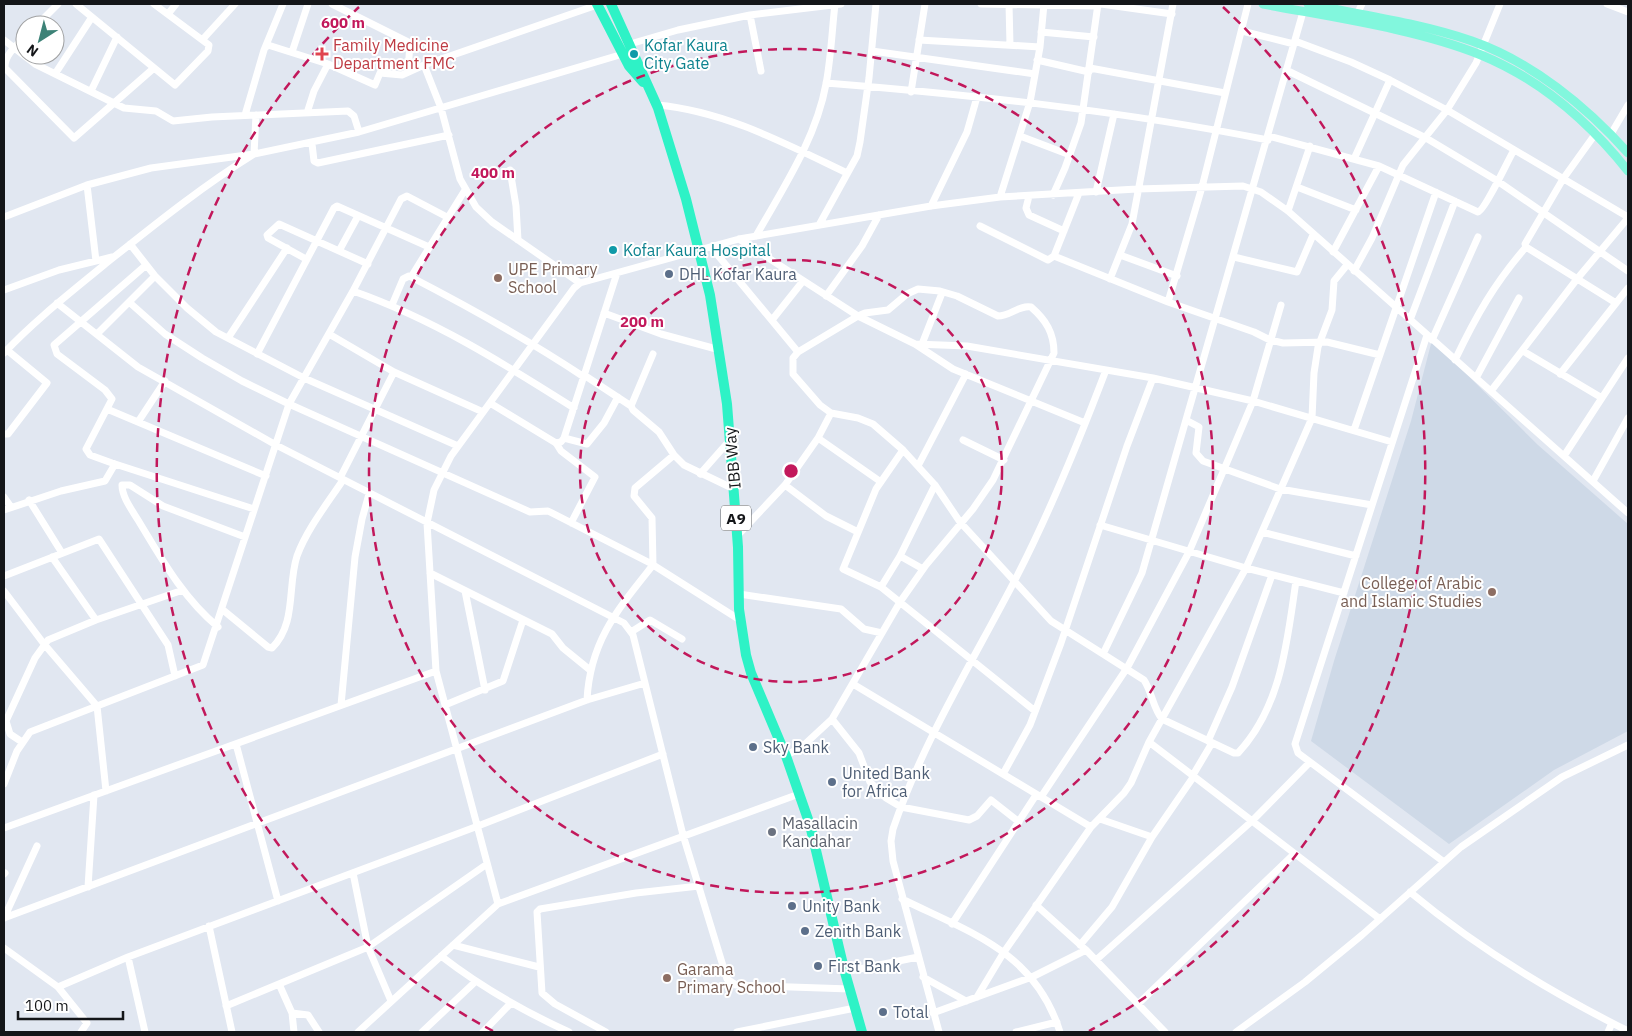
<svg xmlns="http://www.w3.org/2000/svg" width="1632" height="1036" viewBox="0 0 1632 1036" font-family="'IBM Plex Sans',sans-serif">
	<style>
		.built { fill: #ced9e7 }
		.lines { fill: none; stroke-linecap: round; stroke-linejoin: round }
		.minor { stroke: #fff; stroke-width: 7 }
		.major { stroke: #82f7dd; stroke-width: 9 }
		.highway { stroke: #2ef2c6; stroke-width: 10 }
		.ring { fill: none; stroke: #c2185b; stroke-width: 2.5; stroke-dasharray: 9 6 }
		.health-dot { fill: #e0444e; stroke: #fff; stroke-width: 2 }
		.culture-dot { fill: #0f9aa8; stroke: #fff; stroke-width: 2 }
		.service-dot { fill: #5c6f8a; stroke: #fff; stroke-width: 2 }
		.education-dot { fill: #8d6e63; stroke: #fff; stroke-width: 2 }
		.worship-dot { fill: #6b7280; stroke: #fff; stroke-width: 2 }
		.labels { text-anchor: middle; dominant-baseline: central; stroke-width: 4; stroke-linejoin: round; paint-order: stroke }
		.shield { fill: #fff; stroke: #5a5c5e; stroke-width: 1 }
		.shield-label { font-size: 15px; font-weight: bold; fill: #141619 }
		.health-label { font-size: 16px; fill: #be3a42; stroke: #fff; text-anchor: start }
		.culture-label { font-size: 16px; fill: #0d838f; stroke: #fff; text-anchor: start }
		.education-label { font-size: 16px; fill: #785e54; stroke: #fff; text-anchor: start }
		.service-label { font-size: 16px; fill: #4e5e75; stroke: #fff; text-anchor: start }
		.street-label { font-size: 16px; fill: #141619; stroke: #fff }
		.worship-label { font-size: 16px; fill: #5b616d; stroke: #fff; text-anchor: start }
		.centre { fill: #c2185b; stroke: #fff; stroke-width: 2.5 }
		.ring-label { font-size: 15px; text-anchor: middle; font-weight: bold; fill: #c2185b; stroke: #fff; stroke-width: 4; stroke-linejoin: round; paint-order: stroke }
	</style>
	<rect width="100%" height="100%" fill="#e1e7f1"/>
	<path class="built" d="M1432,340l106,105 90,79v207l-74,39 -105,74 -138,-103 23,-80 77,-240z"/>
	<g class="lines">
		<path class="minor" d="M76,4l99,81 33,-34 1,-6 -55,-41
			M332,4l78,39 -2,29
			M981,4l116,2
			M1009,4l1,41
			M1101,4l71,10
			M1607,4l21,8
			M168,14l8,-10
			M1357,14l5,-10
			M750,15l11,56
			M37,25l21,-21
			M1242,31l52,13
			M1041,32l53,5
			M25,37c-8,8 -21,18 -20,31l69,70 80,-70
			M203,39l32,-35
			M4,40l31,24 89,44 32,3 17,10 39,-4 136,-6 6,5 5,16
			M919,40l121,7
			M1295,41l56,21 39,18
			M630,44l48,-14 72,-15 91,-11
			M266,47l2,-2 60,19 47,21 5,-12 22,2 22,-10 173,-60
			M872,51l163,23
			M292,52l16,-48
			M1037,60l52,12
			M424,65l17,43 19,71 16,28 16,15 88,61
			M1090,68l135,25
			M1286,70l140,68 70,42 132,91
			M55,74l37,-57
			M826,83c148,12 296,28 442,57
			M91,91l26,-54
			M911,92l14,-88
			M657,105c68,6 129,39 190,68
			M307,113l7,-22 14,-27
			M245,115l19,-65 19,-46
			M1611,134l17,-29
			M1020,136l50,19
			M1269,136l110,30 99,46c7,-2 30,-52 36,-62
			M312,144l2,17 4,2 131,-28
			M1354,159l36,-79 57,30 181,107
			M510,170l6,36 2,34
			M87,185l9,76
			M1297,187l59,23
			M1096,192l18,-78
			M1053,195l12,-27 16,-45 17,-119
			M1029,196l-3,12 3,7 35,16
			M1000,197l30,-95 10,-55 4,-43
			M931,206l36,-74 10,-35
			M1288,211l22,-65
			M4,217l83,-32 64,-17 103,-14 105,-22 264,-78
			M819,225l38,-69 3,-14 9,-64 7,-74
			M980,226l68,34 6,-4 25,-63
			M756,236c27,-48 60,-97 70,-152 5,-26 6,-54 9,-80
			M739,239l119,77 57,28 38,25 132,54
			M130,244l25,32 32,32 29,24 88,46 154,68
			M711,247l87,105
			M1526,247l90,56
			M339,251l19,-35
			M1333,252l46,-86
			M1120,255l57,21
			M1054,256l114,46 86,30 16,8 13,3 44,-1 53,13
			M1234,257l63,15 16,-37
			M306,259l-38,-21 -1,-3 12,-11 89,40
			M145,266l-91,79 3,9 48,36 7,9 -26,50 4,6 22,8 142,46
			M1354,271l18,-33 31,-73 44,-55 29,-47 24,-59
			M411,277l54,-87
			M1110,279l22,-55 41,-220
			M4,290l55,-20 53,-13
			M353,291c80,28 150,72 221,117
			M826,296l36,-50 17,-31
			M129,302l36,32 37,24 40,23 47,23 241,108 18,-1 102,52 90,57
			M1168,302l34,-115 46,-183
			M57,303l81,64 138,78 348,178 9,12 50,200 44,144 9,6 114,4
			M392,305l11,-26 6,-3c60,31 118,63 175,101
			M604,313l57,21 59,16
			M772,320l31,-39
			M1410,320l45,-119
			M97,334l58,-58
			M329,334l65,38 89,40
			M1427,335l-132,409 3,9 146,109
			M228,338l59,-90
			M1432,340l46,-103
			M915,344l52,2 186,32 100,23 139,41
			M922,344l20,-51
			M1523,351l79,47
			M4,353c30,-32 66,-60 100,-88 49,-39 97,-78 150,-111l2,-39
			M257,354l77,-146 3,-2 92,41
			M1455,360c21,-44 39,-76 71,-113l-1,-3 38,-65 33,-46
			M1560,374l68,-86
			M584,375l47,31 2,4 26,22 15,23 10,10 50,24
			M1476,378l43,-80
			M1491,391l86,-112 51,-61
			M490,403l66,40 5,8 34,26 -24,46
			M631,406l22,-52
			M107,409l159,67
			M1186,420l13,7 -3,26 7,8 77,28 92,16
			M138,422l27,-41
			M1354,430l82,-238
			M4,434h4l39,-51 -40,-33
			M564,438l23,6 17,-21 14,-26
			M818,438l63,44
			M963,440l41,20
			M556,443l5,-1 3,-4 53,-165
			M903,450l-27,39 -33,80 38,18 154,124
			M1564,456l64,-98
			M918,466l48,-92
			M700,474l30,-34
			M340,478l54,-106
			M1593,481l35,-63
			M785,485l41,31 32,16
			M4,497l7,10
			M29,500l33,53
			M4,510l57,-19 44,-10 10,-17
			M1100,525l146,43 98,25
			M1262,532l94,24
			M737,536l48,-51 33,-47 13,-25
			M900,556l23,13
			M52,557l44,63
			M430,573l122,61 11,14 27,22
			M4,576l95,-37 69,106 7,31
			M881,587l19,-31 35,-71
			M4,591l40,53 53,62 9,85
			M465,591l20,99
			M739,594l102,15 23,20 18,4
			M223,610l45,37 4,1c25,-25 15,-61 25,-92 10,-27 30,-52 46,-76
			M218,627c-35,-29 -57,-69 -80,-107 -6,-10 -16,-23 -16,-35h8l33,21 82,31
			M631,632l19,-12 32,19
			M1103,654l39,-81 161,-561
			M853,684l238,143
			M587,700c3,-59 31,-91 66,-135l-1,-47 -18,-22 1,-8 39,-33
			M341,705l14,-148 7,-38 7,-25
			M445,705l58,-24 20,-61
			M832,719l27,34 11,29 16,16 15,9 68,13 8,-4 14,-16 28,22
			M1208,741l24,-54 40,-112
			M22,742l-12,-8 -4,-13 29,-63 13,-18 48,-20 87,-30
			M1149,742l231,177
			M236,744l42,157
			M786,756l19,-12 27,-25 68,-117 26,-37 47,-56 20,-29 61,-127c0,-20 -8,-33 -23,-46 -12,-2 -21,9 -33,9l-41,-20 -17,-5 -22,-2 -11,5 -19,16 -23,3 -7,3 -60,36 -5,6v16l27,31 11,8 27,5 15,6 30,26 32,35 25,37 91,99 93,59c8,12 9,28 18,39l72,34h4c44,-47 49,-112 58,-172
			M1003,774l27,-49 31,-82 66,-197 26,-68
			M1193,775l19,-32
			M4,784l13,-33 13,-19 173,-67 86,-261 64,-113 48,-92 6,-3 40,21
			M1041,797l86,-129 62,-116 64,-151 28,-96
			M1100,819l52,18
			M4,828l432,-157
			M353,873l15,74 23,54
			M4,874l1,-1
			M88,887l6,-92
			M1410,892c67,56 140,100 218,139
			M902,899c69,34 133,53 158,133
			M498,904l-62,-233 -9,-148 7,-33 17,-34 123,-168 6,-5 159,-44 192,-33 69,-9 137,-8 106,-3 18,6 27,19 340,302
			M1036,905l50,45 79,82
			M4,918l583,-218 58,-17
			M4,918l33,-72
			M952,924l84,-129
			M209,926l23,106
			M453,945l86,22
			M1080,945l32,-38 40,-70 42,-61
			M4,948l54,39 29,36 -6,9
			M441,956c40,31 82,55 128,76
			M128,957l17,75
			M1096,960l156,-139 58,-59
			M845,972l73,-15
			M923,977l43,24
			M279,984l13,29 2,19
			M58,987l70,-30 350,-131 185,-72
			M977,997l27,-45 87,-125 33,-34 7,-10 18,-41 97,-174 66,-150 2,-45 4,-26 14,-37 2,-29 13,-16
			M1138,1004l156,-150
			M226,1006l142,-59 119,-83
			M292,1013l16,2 11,17
			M933,1013l99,-36 54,-27
			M358,1032l140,-128 301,-110
			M422,1032l53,-50
			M483,1032l28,-29
			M606,1032l-51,-28 -13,-11 -5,-81 3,-3 96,-16 63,-7
			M737,1032l118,-24
			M939,1032l-46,-171 -2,-20 2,-12c30,-88 80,-168 123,-251 35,-68 63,-137 90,-208
			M1016,1032l41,-10
			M1236,1032l69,-50 57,-47 99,-88 101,-70 66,-32
			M1608,1032l4,-9"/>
		<path class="major" d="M1263,4c68,13 154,25 218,51 58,24 108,67 147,116
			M1308,4c55,11 111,19 164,37 60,21 114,65 156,112"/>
		<path class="highway" d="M597,4l32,62 14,16
			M611,4l47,104 28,91 24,96 17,109 11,143 1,62 7,46 5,18 35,83 24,69 34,144 18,63"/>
	</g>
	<g class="ring">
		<circle cx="791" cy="471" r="211"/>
		<circle cx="791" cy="471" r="422"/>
		<path d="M493 1031A634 634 0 0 1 359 7M1223 7A634 634 0 0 1 1089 1031"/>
	</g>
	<path class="health-dot" d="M319.5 46.5h5v5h5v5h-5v5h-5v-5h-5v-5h5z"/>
	<g class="culture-dot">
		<circle cx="634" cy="54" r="5"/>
		<circle cx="613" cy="250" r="5"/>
	</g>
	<g class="service-dot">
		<circle cx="669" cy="274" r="5"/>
		<circle cx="753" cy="747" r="5"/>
		<circle cx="832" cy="782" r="5"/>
		<circle cx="792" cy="906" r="5"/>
		<circle cx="805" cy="931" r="5"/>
		<circle cx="818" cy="966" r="5"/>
		<circle cx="883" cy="1012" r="5"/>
	</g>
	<g class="education-dot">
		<circle cx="498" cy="278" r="5"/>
		<circle cx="1492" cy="592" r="5"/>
		<circle cx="667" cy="978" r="5"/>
	</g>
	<circle class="worship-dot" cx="772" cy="832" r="5"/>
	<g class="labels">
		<rect class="shield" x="721" y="505.5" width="30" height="25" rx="4"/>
		<g class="shield-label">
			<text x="736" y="518">A9</text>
		</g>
		<g class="health-label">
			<text x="333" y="45">Family Medicine<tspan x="333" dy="18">Department FMC</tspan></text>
		</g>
		<g class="culture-label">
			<text x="644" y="45">Kofar Kaura<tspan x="644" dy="18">City Gate</tspan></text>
			<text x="623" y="250">Kofar Kaura Hospital</text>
		</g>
		<g class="education-label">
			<text x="508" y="269">UPE Primary<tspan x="508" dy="18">School</tspan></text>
			<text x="1482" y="583" text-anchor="end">College of Arabic<tspan x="1482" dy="18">and Islamic Studies</tspan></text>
			<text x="677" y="969">Garama<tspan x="677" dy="18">Primary School</tspan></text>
		</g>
		<g class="service-label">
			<text x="679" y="274">DHL Kofar Kaura</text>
			<text x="763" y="747">Sky Bank</text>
			<text x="842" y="773">United Bank<tspan x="842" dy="18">for Africa</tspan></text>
			<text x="802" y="906">Unity Bank</text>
			<text x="815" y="931">Zenith Bank</text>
			<text x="828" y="966">First Bank</text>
			<text x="893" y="1012">Total</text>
		</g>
		<g class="street-label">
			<text transform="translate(732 458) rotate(-95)">IBB Way</text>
		</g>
		<g class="worship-label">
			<text x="782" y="823">Masallacin<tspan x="782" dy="18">Kandahar</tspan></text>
		</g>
	</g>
	<circle cx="791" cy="471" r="8" class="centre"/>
	<g class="ring-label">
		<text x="343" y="28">600 m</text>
		<text x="493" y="178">400 m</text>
		<text x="642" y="327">200 m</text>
	</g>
	<rect width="1632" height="1036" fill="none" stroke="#141619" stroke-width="10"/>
	<g transform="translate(40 40) rotate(216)"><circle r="24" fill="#ffffff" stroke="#a1a2a3"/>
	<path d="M0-4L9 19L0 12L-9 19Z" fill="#3d8277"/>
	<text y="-8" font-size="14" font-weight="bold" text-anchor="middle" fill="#141619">N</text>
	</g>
	<path d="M18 1011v8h105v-8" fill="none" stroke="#141619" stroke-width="2.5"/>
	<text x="25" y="1011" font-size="15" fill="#141619" stroke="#ffffff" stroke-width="4" paint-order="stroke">100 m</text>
</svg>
